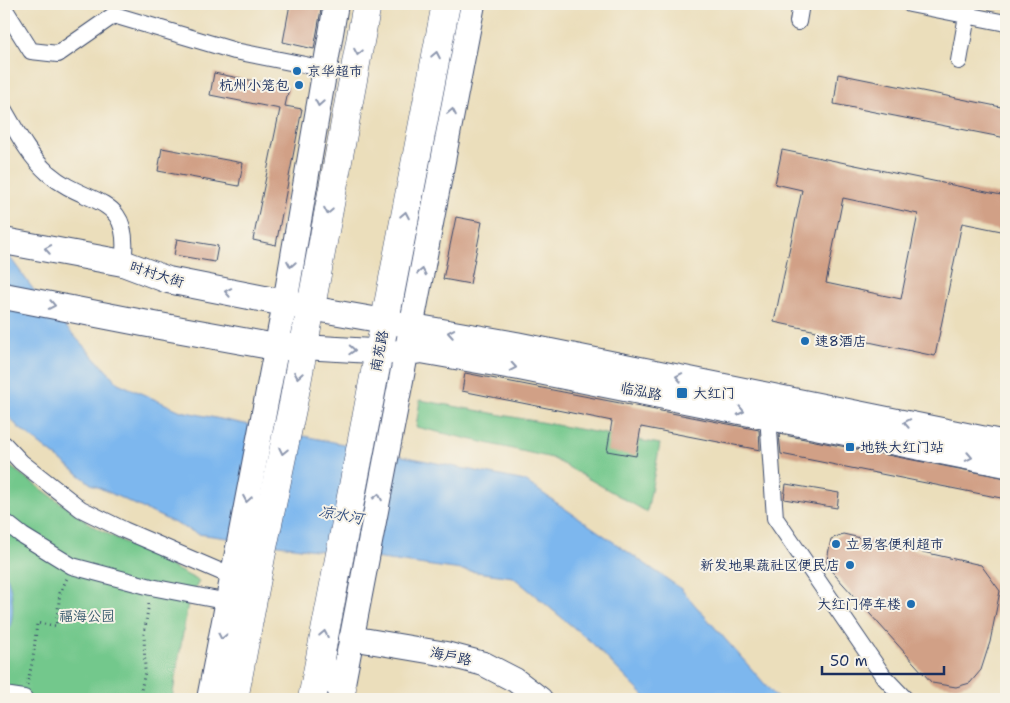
<svg xmlns="http://www.w3.org/2000/svg" width="1010" height="703" viewBox="0 0 1010 703" font-family="'Shantell Sans','LXGW WenKai TC',sans-serif">
	<style>
		.green { fill: #73c88c; stroke: #477c75 }
		.water { fill: #7db7ee; stroke: #4c73a6 }
		.building { fill: #d1a086; fill-rule: evenodd }
		.lines { fill: none; stroke-linecap: round; stroke-linejoin: round }
		.street-casing { stroke: #3a496c; stroke-width: 18 }
		.secondary-casing { stroke: #3a496c; stroke-width: 26 }
		.primary-casing { stroke: #3a496c; stroke-width: 28 }
		.highway-casing { stroke: #3a496c; stroke-width: 29 }
		.path { stroke: #3a496c; stroke-width: 3; stroke-dasharray: 1 4; stroke-linecap: butt }
		.street { stroke: #fff; stroke-width: 16 }
		.secondary { stroke: #fff; stroke-width: 24 }
		.primary { stroke: #fff; stroke-width: 26 }
		.highway { stroke: #fff; stroke-width: 28 }
		.oneway { stroke: #8d97ae }
		.poi-dot { fill: #1f6fb2; stroke: #f7f3e8; stroke-width: 2 }
		.labels { text-anchor: middle; dominant-baseline: central; stroke-width: 4; stroke-linejoin: round; paint-order: stroke }
		.poi-label { font-size: 14px; fill: #1b2f5e; stroke: #f7f3e8; text-anchor: start }
		.street-label { font-size: 14px; fill: #1b2f5e; stroke: #f7f3e8 }
		.park-label { font-size: 14px; fill: #31556a; stroke: #f7f3e8 }
		.water-label { font-size: 15px; font-style: italic; fill: #345182; stroke: #f7f3e8 }
	</style>
	<rect width="100%" height="100%" fill="#f7f3e8"/>
	<filter id="ink" filterUnits="userSpaceOnUse"><feTurbulence type="fractalNoise" baseFrequency=".02" numOctaves="2"/><feDisplacementMap in="SourceGraphic" scale="10" xChannelSelector="R" yChannelSelector="G"/><feConvolveMatrix kernelMatrix="1 2 1 2 8 2 1 2 1" color-interpolation-filters="sRGB"/></filter>
	<filter id="wash" filterUnits="userSpaceOnUse"><feTurbulence type="fractalNoise" baseFrequency=".0096" numOctaves="4" result="noise"/><feDisplacementMap in="SourceGraphic" scale="20" xChannelSelector="R" yChannelSelector="G"/><feGaussianBlur stdDeviation="1.12" result="paint"/><feColorMatrix in="noise" values="0 0 0 0 0 0 0 0 0 0 0 0 0 0 0 0 0 1.4 0 .05"/><feComposite in="paint" operator="in"/></filter>
	<g filter="url(#wash)">
		<rect width="100%" height="100%" fill="#ebdebb"/>
		<path class="green" d="M420,400l240,44 -13,68 -95,-54 -136,-31z
			M4,462l89,64 106,55 -11,22 -16,96h-168z"/>
		<path class="water" d="M4,249l37,51 77,83 63,28 344,70 155,107 98,111h-131l-56,-57 -78,-65 -315,-43 -107,-50 -73,-57 -14,-16z
			M4,570c10,19 13,51 0,70z"/>
		<g id="blocks">
			<path class="building" d="M290,4h32l-8,45 -31,-7z
				M214,73l75,15 -4,18 17,3 -26,136 -23,-5 27,-131 -70,-14z
				M838,74l168,34v30l-172,-34z
				M162,148l81,15 -4,23 -81,-15z
				M782,150l224,46v36l-44,-9 -27,133 -161,-34 28,-132 -27,-6zM843,198l75,16 -17,85 -75,-16z
				M456,217l26,5 -12,62 -27,-5z
				M177,239l41,7 -3,16 -41,-7z
				M465,373l294,57 1,20 -119,-23 -5,29 -29,-5 5,-30 -150,-30z
				M779,434l227,44v21l-225,-45z
				M786,484l53,9 -2,15 -53,-9z
				M843,534l138,31 19,26 -10,51 -9,28 -11,13 -14,4 -24,-4 -106,-118 5,-26z"/>
		</g>
	</g>
	<g filter="url(#ink)">
		<use href="#blocks" fill-opacity="0" stroke="#3a496c" stroke-width="1"/>
		<g class="lines">
			<g class="street-casing">
				<path id="street" d="M910,4l96,19
					M4,8l27,43 27,3 56,-39 121,36 90,18
					M798,22l3,-18
					M959,61l10,-57
					M4,110c13,22 25,46 44,63 40,35 85,19 75,90
					M770,417l-1,13 6,88 109,159 21,22
					M4,444l17,18 60,47 43,21 109,47
					M4,521l19,15 49,30 79,21 78,15
					M4,695l20,3"/>
			</g>
			<g class="secondary-casing">
				<path id="secondary" d="M310,308l206,36 490,99
					M303,347l103,6 15,-2 98,17 487,97
					M351,638l95,16 38,10 31,16 25,19
					M209,699l76,-396 51,-299
					M340,699l133,-695"/>
			</g>
			<g class="primary-casing">
				<path id="primary" d="M4,241l119,22 45,17 142,28
					M4,296l139,27 133,24h27"/>
			</g>
			<g class="highway-casing">
				<path id="highway" d="M319,663l23,25
					M234,699l27,-142 32,-153 74,-400
					M312,699l134,-695"/>
			</g>
			<path class="path" d="M27,685l6,-26 4,-36 19,3 4,-33 7,-15
				M139,699l6,-27 -1,-38 5,-31"/>
			<use href="#street" class="street"/>
			<use href="#secondary" class="secondary"/>
			<use href="#primary" class="primary"/>
			<use href="#highway" class="highway"/>
		</g>
		<defs><path id="oneway-chevron" d="M-2-3.5L2.5 0L-2 3.5" fill="none" stroke-width="1.6" stroke-linecap="round" stroke-linejoin="round" transform="scale(1.25)"/></defs>
		<g class="oneway">
			<use href="#oneway-chevron" transform="translate(358 52) rotate(101)"/>
			<use href="#oneway-chevron" transform="translate(436 55) rotate(-79)"/>
			<use href="#oneway-chevron" transform="translate(319 103) rotate(100)"/>
			<use href="#oneway-chevron" transform="translate(452 112) rotate(-79)"/>
			<use href="#oneway-chevron" transform="translate(328 211) rotate(101)"/>
			<use href="#oneway-chevron" transform="translate(405 215) rotate(-79)"/>
			<use href="#oneway-chevron" transform="translate(48 249) rotate(-170)"/>
			<use href="#oneway-chevron" transform="translate(291 264) rotate(100)"/>
			<use href="#oneway-chevron" transform="translate(422 272) rotate(-79)"/>
			<use href="#oneway-chevron" transform="translate(228 292) rotate(-169)"/>
			<use href="#oneway-chevron" transform="translate(52 305) rotate(11)"/>
			<use href="#oneway-chevron" transform="translate(451 333) rotate(-170)"/>
			<use href="#oneway-chevron" transform="translate(352 350) rotate(3)"/>
			<use href="#oneway-chevron" transform="translate(513 367) rotate(10)"/>
			<use href="#oneway-chevron" transform="translate(298 375) rotate(100)"/>
			<use href="#oneway-chevron" transform="translate(679 377) rotate(-169)"/>
			<use href="#oneway-chevron" transform="translate(741 411) rotate(12)"/>
			<use href="#oneway-chevron" transform="translate(907 423) rotate(-169)"/>
			<use href="#oneway-chevron" transform="translate(283 451) rotate(102)"/>
			<use href="#oneway-chevron" transform="translate(969 457) rotate(11)"/>
			<use href="#oneway-chevron" transform="translate(378 497) rotate(-79)"/>
			<use href="#oneway-chevron" transform="translate(247 499) rotate(100)"/>
			<use href="#oneway-chevron" transform="translate(324 634) rotate(-79)"/>
			<use href="#oneway-chevron" transform="translate(222 636) rotate(101)"/>
		</g>
	</g>
	<g class="poi-dot">
		<circle cx="297" cy="71" r="5"/>
		<circle cx="299" cy="85" r="5"/>
		<circle cx="805" cy="341" r="5"/>
		<rect x="676" y="387" width="12" height="12" rx="2.5"/>
		<rect x="845" y="442" width="10" height="10" rx="2.5"/>
		<circle cx="836" cy="544" r="5"/>
		<circle cx="850" cy="565" r="5"/>
		<circle cx="911" cy="604" r="5"/>
	</g>
	<g class="labels">
		<g class="poi-label">
			<text x="307" y="71">京华超市</text>
			<text x="289" y="85" text-anchor="end">杭州小笼包</text>
			<text x="815" y="341">速8酒店</text>
			<text x="693" y="393">大红门</text>
			<text x="860" y="447">地铁大红门站</text>
			<text x="846" y="544">立易客便利超市</text>
			<text x="840" y="565" text-anchor="end">新发地果蔬社区便民店</text>
			<text x="901" y="604" text-anchor="end">大红门停车楼</text>
		</g>
		<g class="street-label">
			<text transform="translate(157 274) rotate(18)">时村大街</text>
			<text transform="translate(379 351) rotate(-79)">南苑路</text>
			<text transform="translate(641 391) rotate(11)">临泓路</text>
			<text transform="translate(451 656) rotate(12)">海户路</text>
		</g>
		<g class="park-label">
			<text x="87" y="616">福海公园</text>
		</g>
		<g class="water-label">
			<text transform="translate(341 515) rotate(10)">凉水河</text>
		</g>
	</g>
	<rect width="1010" height="703" fill="none" stroke="#f7f3e8" stroke-width="20"/>
	<path d="M822 666v8h122v-8" fill="none" stroke="#1b2f5e" stroke-width="2.5"/>
	<text x="830" y="666" font-size="15" fill="#1b2f5e" stroke="#f7f3e8" stroke-width="4" paint-order="stroke">50 m</text>
</svg>
